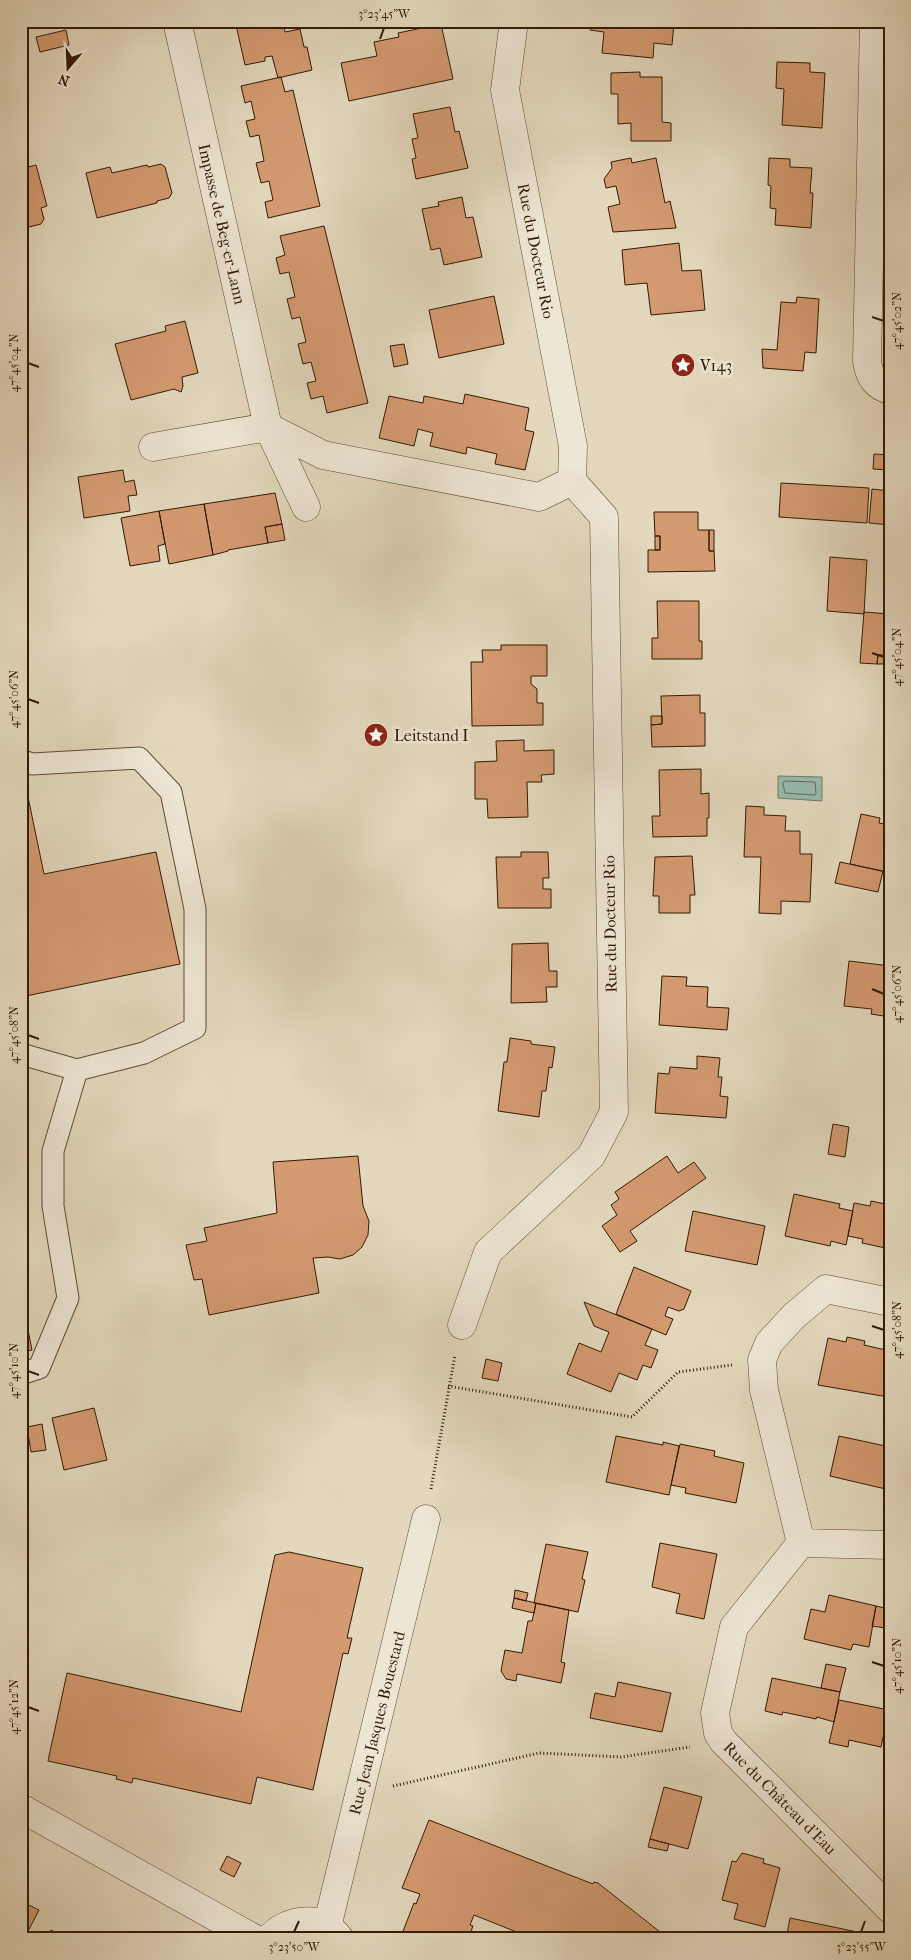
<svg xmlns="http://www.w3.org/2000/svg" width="911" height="1960" viewBox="0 0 911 1960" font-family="'IM FELL French Canon',serif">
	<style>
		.water { fill: #96baad; stroke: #6e7a69 }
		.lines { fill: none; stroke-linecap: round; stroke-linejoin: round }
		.shore { stroke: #646a58; stroke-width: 1 }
		.building { fill: #d49a71; stroke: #321a02 }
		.service-casing { stroke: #5e4a31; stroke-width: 23 }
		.minor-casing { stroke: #5e4a31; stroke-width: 29 }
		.path { stroke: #321a02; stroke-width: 3; stroke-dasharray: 1 2.5; stroke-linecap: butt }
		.service { stroke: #ede6d4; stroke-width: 21 }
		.minor { stroke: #ede6d4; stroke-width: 28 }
		.ticks { fill: none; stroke: #321a02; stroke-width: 2 }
		.labels { text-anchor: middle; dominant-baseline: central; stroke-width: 5; stroke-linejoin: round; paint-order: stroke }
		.street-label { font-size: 16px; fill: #321a02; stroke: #ede6d4 }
		.poi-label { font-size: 16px; fill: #321a02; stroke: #ede6d4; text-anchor: start }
		.neatline { fill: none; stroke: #321a02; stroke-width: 2 }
		.ticks-label { font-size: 12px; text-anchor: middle; fill: #321a02 }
	</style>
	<rect width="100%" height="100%" fill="#e3d8bd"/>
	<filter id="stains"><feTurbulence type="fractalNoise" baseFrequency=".004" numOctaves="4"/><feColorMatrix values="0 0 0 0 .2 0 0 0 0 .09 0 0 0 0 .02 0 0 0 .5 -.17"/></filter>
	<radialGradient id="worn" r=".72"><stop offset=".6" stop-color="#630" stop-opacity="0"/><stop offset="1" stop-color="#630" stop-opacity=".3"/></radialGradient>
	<path class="water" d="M778,776l44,1v24l-44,-3z"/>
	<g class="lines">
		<path class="shore" d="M785,781l30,1 1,12 -2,1 -29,-2 -2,-9z"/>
	</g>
	<path class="building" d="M257,21h26l2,11 15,-3 4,18h3l5,23 -34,8 -6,-22 -7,1v4l-20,4 -9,-40z
		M591,21h72l11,2 -2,22 -18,-2 -1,15 -51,-5 2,-21 -14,-2z
		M754,21h36l-1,5 -36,-2z
		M441,24l12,55 -104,22 -8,-38 36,-7 -3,-14 25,-5 -1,-4z
		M66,30l3,15 -29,7 -4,-15z
		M777,62l33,1v9l15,1 -3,55 -40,-3 2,-36 -8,-1z
		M640,72v5h22v45l9,1v18h-40v-18l-13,1v-30h-7v-21z
		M281,77l4,15 8,-2 27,116 -52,12 -3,-16 8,-2 -4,-19 -8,2 -5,-20 8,-2 -5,-26 -9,2 -4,-16 9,-2 -4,-18 -6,2 -4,-17z
		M450,107l5,25 4,-1 9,37 -52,11 -4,-20 4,-1 -4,-19 6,-1 -5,-24z
		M631,158l1,5 24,-5 9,45 5,-2 6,27 -63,4 -5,-25 12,-3 -4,-18 -10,2 -2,-9 8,-11 -1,-6z
		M769,158l21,1v8l22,1 -2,25h3l-2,35 -36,-3 1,-16 -6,-1 1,-22 -3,-1z
		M161,164l4,3 7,26 -3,5 -12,3v2l-60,15 -11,-45 24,-6 2,6 35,-8 1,2z
		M36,165l11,41 -6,2 3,11 -3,5 -20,5v-60z
		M462,197l4,21 7,-1 9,40 -38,8 -4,-17 -9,2 -9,-41 17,-3 -1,-4z
		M324,226l44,177 -41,10 -4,-17 -12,3 -4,-16 9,-2 -5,-19 -8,2 -5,-20 8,-2 -6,-25 -8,2 -5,-20 8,-2 -6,-25 -9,2 -4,-16 9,-3 -5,-19z
		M679,243l3,28 19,-1 4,40 -54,5 -4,-32 -22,2 -3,-35z
		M494,296l10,48 -65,14 -10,-48z
		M797,297l22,2 -3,54 -11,-1 -2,19 -40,-3 -1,-19 15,1 4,-48 15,1z
		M185,321l13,52 -16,4 1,9 -2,6 -7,-3 -43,11 -16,-56 51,-13 -1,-5z
		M404,344l4,20 -14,3 -4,-21z
		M465,394l64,14 -4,22 9,2 -9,38 -30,-6 2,-10 -30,-7 -1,7 -36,-8 3,-13 -15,-4 -4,17 -35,-8 10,-42 34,7 1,-7 39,8z
		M874,454l16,1v15l-17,-1z
		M123,470l2,12 9,-2 3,15 -9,1 2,15 -46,7 -6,-41z
		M781,483l88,5 -2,35 -88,-6z
		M872,489l18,2v34l-21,-2z
		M275,493l7,31 -17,3 3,16 -40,7v1l-15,4 -9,-51z
		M204,504l9,51 -44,9 -10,-53z
		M159,511l6,33 -7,2 2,15 -30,5 -9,-48z
		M654,512h44v18h11v21h5l1,20 -67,1v-22h12v-14h-5z
		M282,524l3,16 -17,3 -3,-16z
		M709,530h5v21h-5z
		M655,536h5v14h-5z
		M830,557l37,3 -3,54 -37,-3z
		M657,601h42v40h3v18h-50v-21h6z
		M864,612l26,2v42l-12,-1 -1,9 -17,-1z
		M501,645h46v31h-16v8l6,5v14h6v22l-71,1 -1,-64h12l-1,-12h19z
		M878,655l12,1v8h-13z
		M700,695v18h5v33l-53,1 -1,-22 11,-1 -1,-28z
		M651,716h11v8l-11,1z
		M524,740v11l30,-1v24l-13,1 1,7h-15l1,35 -40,1 -1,-19h-12v-37l22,-1 -1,-20z
		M701,769v25l8,-1v25h-2v18l-54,1 -1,-21h8l-1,-46z
		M27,792l17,82 112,-22 24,112 -159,33v-204z
		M746,806l18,1v8l22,1 -1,15h15v23h12l-2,48 -29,-1v13l-22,-1 2,-56h-17z
		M861,814l19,4 -1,5 11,2v48l-40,-9z
		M521,852h27l1,26h-6v11h8v19h-53l-2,-51h25z
		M692,856l3,39h-5v18h-31v-17h-6l2,-39z
		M840,862l43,9 -5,21 -43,-9z
		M548,943l1,28h8v16h-11l1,15 -36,1 1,-59z
		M849,961l41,5v51l-19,-3 1,-5 -28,-3z
		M662,976l25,1 -1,9 22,1 -1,20 22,1 -2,22 -68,-5z
		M510,1038l21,3v3l24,3 -3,21 -3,-1 -3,24h-4l-3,26 -41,-6 6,-49h3z
		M697,1056l23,2 -2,19h4l-2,19 8,1 -2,21 -71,-5 3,-40 11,1 1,-7 27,2z
		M833,1124l16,3 -4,30 -17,-3z
		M358,1156l5,50 6,15 -1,14 -6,12 -9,8 -13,4 -12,-2 -15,1 6,35 -110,22 -7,-36 -8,1 -8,-35 21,-4 -3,-13 73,-15 -4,-51z
		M667,1156l11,17 16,-11 12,16 -76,53 7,10 -17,11 -18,-26 15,-11 -6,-10 8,-6 -4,-7z
		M794,1194l46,10 -1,4 14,3 -7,34 -15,-4 -1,5 -45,-10z
		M871,1201l19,4v44l-28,-6 1,-4 -15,-3 6,-33 16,3z
		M693,1211l72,15 -8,39 -72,-14z
		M634,1267l57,24 -7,18 -5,2 -11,-4 -3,9 8,3 -7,16 -50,-21z
		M584,1302l68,27 -7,16 13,5 -7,18 -8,-3 -6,15 -18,-7 -8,19 -44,-18 12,-31 22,9 8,-20 -15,-6z
		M27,1325l5,25 -11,2v-26z
		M847,1337l18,4 -1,4 26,6 -2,46 -70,-12 10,-47 18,4z
		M486,1359l16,4 -4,18 -16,-3z
		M94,1408l13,52 -43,10 -12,-52z
		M42,1424l4,26 -15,2 -4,-25z
		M616,1436l47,9v-3l16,4 -10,49 -63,-13z
		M839,1436l51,11v43l-60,-14z
		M680,1444l35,7 -1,5 30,7 -8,40 -51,-10 1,-5 -15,-3z
		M660,1543l57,11 -13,65 -28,-6 4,-19 -28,-7z
		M546,1544l42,8 -6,27 3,1 -7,32 -44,-9z
		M289,1552l74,16 -16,70h5l-4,16 -5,-1 -30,137 -56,-13 -6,27 -118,-26 -1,5 -16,-4 1,-3 -69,-15 19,-88 174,39 34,-157z
		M515,1590l13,3 -2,8 -12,-3z
		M829,1595l47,11 -7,41 -16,-3 -2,6 -47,-11 7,-30 14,3z
		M514,1598l22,5 -2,10 -22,-5z
		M536,1603l33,7 -8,52 4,1 -4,20 -44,-9 -1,7 -10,-2 -5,-8 4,-21 17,3 6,-32h4z
		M876,1606l13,3 -4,19 -13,-2z
		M826,1664l20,4 -6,24 -19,-4z
		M772,1678l68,14 -6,30 -17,-5 -1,2 -33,-7 -1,3 -17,-4z
		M618,1682l53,11 -9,39 -72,-14 5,-25 20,4z
		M839,1700l50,10 -8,37 -32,-7 -1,7 -19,-4z
		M664,1787l38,10 -14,52 -38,-10z
		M429,1820l164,64 1,-2 4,1 71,56h-135l-60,-24 -4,10 3,1 -5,13h-68l14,-36 2,1 4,-10 -18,-6z
		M650,1839l19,5 -2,7 -19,-4z
		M742,1853l22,6 -1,4 17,5 -15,59 -31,-8 4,-15 -16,-4 10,-39 4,1z
		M227,1856l14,7 -7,14 -14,-7z
		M21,1901l18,9 -15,29h-3z
		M790,1918l77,16 -1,5h-80z
		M51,1930l17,9h-21z"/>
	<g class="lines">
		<g class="service-casing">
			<path id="service" d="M21,760l11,4 107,-6 32,34 24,117v119l-51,25 -67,17 -24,81v55l15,92 -29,70 -18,6
				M21,1054l56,16"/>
		</g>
		<g class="minor-casing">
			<path id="minor" d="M177,21l91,406 38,80
				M874,21l-7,340c2,15 8,25 23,29
				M153,447l115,-20 55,28 216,42 33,-16
				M462,1325l26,-73 103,-96 23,-44 -10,-595 -32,-36 1,-35 -68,-356 9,-69
				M801,1543l-37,-153 -2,-30 7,-17 25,-27 32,-27 64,13
				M890,1545l-89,-2 -67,84 -19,86 3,20 5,8 167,168
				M21,1808l234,131
				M327,1927l99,-408
				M269,1939c18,-22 54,-25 71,0"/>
		</g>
		<path class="path" d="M448,1386l184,31 46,-45 54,-7
			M431,1489l24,-134
			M393,1786l146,-33 82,4 69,-10"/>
		<use href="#service" class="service"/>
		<use href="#minor" class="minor"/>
	</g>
	<path class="ticks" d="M380,39l4,-11M872,317l12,4M28,363l11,4M872,653l12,4M28,699l11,4M872,989l12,5M28,1035l11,4M872,1326l12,4M28,1371l11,4M872,1662l12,4M28,1707l11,4M294,1932l5,-11M861,1932l4,-11"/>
	<defs>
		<g id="sight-disc" transform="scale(1.25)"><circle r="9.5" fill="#8f2418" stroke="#ede6d4"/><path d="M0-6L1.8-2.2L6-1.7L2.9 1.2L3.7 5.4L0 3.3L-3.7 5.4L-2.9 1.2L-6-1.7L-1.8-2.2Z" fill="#fff"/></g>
	</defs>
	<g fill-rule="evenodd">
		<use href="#sight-disc" x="683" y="365"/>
		<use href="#sight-disc" x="376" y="735"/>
	</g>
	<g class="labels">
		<g class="street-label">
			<text transform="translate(222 224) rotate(77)">Impasse de Beg-er-Lann</text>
			<text transform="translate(536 251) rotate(79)">Rue du Docteur Rio</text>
			<text transform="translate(610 924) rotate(-91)">Rue du Docteur Rio</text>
			<text transform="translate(377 1723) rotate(-76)">Rue Jean Jasques Bouestard</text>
			<text transform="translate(780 1798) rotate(45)">Rue du Château d'Eau</text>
		</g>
		<g class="poi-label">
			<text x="700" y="365">V143</text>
			<text x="394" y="735">Leitstand I</text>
		</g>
	</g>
	<rect width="911" height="1960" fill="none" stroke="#e3d8bd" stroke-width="55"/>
	<g transform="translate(68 68) rotate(199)" stroke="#ede6d4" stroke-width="4" paint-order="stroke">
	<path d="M0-4L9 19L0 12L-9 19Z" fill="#321a02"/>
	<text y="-8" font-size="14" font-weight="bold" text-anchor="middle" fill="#321a02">N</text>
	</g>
	<rect x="28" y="28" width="856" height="1904" class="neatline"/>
	<g class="ticks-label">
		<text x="384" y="18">3°23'45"W</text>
		<text transform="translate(897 321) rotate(-90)" y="4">47°45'02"N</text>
		<text transform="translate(14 363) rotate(-90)" y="4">47°45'04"N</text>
		<text transform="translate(897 657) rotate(-90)" y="4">47°45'04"N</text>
		<text transform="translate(14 699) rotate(-90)" y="4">47°45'06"N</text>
		<text transform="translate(897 994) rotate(-90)" y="4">47°45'06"N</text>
		<text transform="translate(14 1035) rotate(-90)" y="4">47°45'08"N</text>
		<text transform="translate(897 1330) rotate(-90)" y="4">47°45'08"N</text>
		<text transform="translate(14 1371) rotate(-90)" y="4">47°45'10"N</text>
		<text transform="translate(897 1666) rotate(-90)" y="4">47°45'10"N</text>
		<text transform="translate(14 1707) rotate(-90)" y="4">47°45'12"N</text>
		<text x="294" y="1951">3°23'50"W</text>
		<text x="861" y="1951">3°23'55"W</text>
	</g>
	<rect width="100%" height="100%" filter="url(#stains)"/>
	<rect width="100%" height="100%" fill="url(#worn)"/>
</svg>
